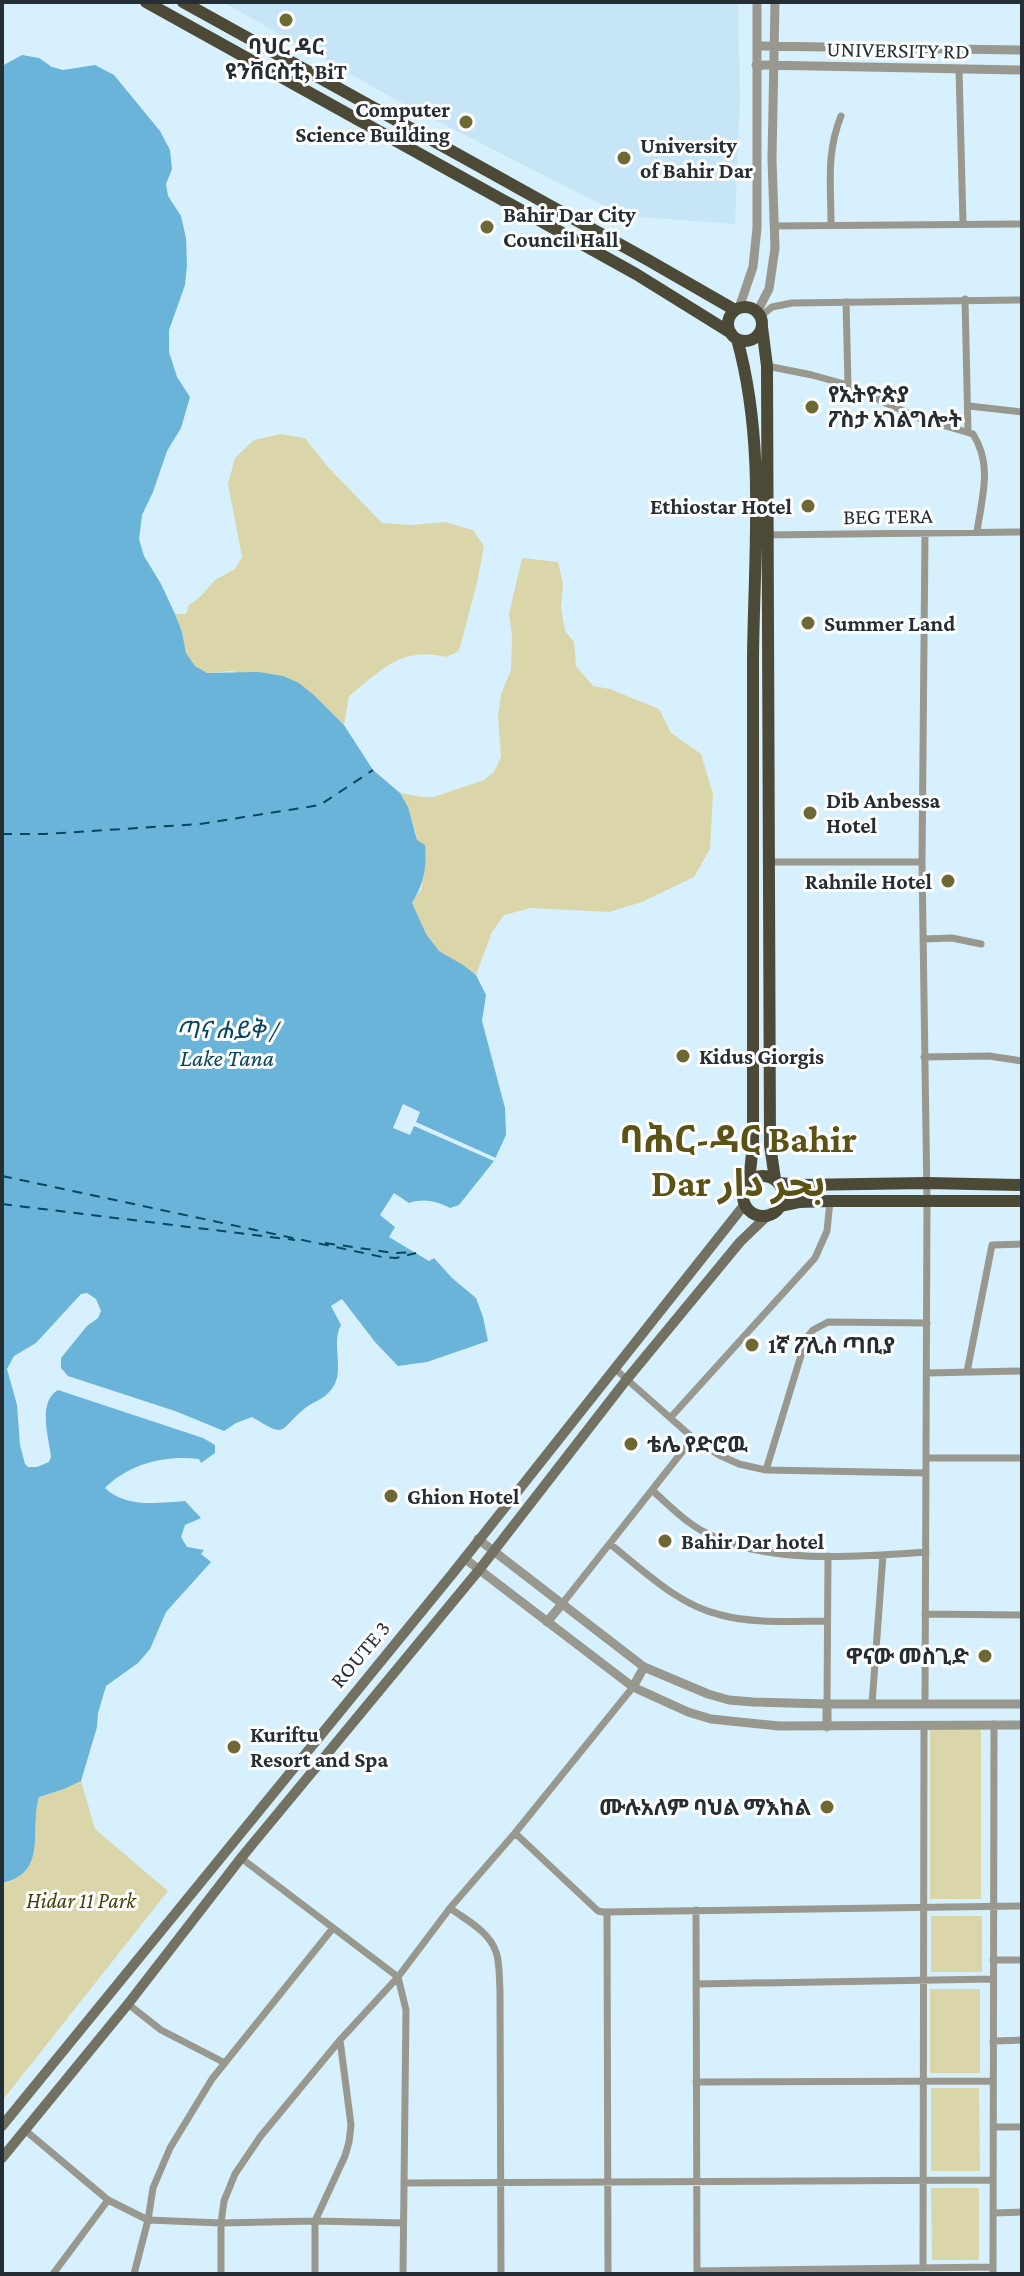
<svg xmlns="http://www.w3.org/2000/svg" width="1024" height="2276" viewBox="0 0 1024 2276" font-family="'Crimson Pro','Noto Sans Arabic','Noto Sans Ethiopic',serif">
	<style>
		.built { fill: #c6e5f7 }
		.green { fill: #dbd6a9 }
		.water { fill: #6ab3d9 }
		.pier { fill: #d7f0fd }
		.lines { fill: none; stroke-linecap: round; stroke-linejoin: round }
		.ferry { stroke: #074760; stroke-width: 2; stroke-dasharray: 10 8; stroke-linecap: butt }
		.minor { stroke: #99988e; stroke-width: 7 }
		.tertiary { stroke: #99988e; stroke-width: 9 }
		.secondary { stroke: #737162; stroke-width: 10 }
		.trunk { stroke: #4c4a37; stroke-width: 12 }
		.poi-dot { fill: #6e6834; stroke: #fff; stroke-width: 3 }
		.labels { text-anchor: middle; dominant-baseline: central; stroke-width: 6; stroke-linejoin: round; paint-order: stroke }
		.poi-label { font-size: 22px; font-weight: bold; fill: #252e34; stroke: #fff; text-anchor: start }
		.street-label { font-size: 22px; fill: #252e34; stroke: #fff }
		.park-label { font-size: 22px; font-style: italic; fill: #463f06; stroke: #fff }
		.water-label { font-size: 24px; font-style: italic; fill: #074760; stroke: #fff }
		.town-label { font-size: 38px; font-weight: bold; fill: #5b5315; stroke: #fff }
	</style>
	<rect width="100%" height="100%" fill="#d7f0fd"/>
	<path class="built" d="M223,2h515l2,96 -5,126 -111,-8 -228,-116z"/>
	<path class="green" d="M281,434l24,4 22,28 55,57 30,2 32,-3 29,8 11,16 -7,37 -18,68 -13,6c-45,-11 -64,13 -97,39l-5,29 -29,-29 -83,-25 -25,2 -12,-7 -9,-13 -4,-21 -7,-18h11l3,-9 10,-7 16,-18 20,-11 7,-12 -14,-73 7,-26 19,-18z
		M522,558l36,4 5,22 -2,24 4,23 9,11 2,24 17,20 17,3 49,20 12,24 30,21 12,40 -3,55 -16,28 -52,25 -33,10 -78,-4 -27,7 -12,17 -16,43c-12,-9 -29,-15 -39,-26 -12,-12 -18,-30 -25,-46l10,-15 -5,-47 -2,-11 -15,-37 22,4h12l50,-17 10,-8 7,-15 -3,-40 3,-23 10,-24 1,-34 -3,-22z
		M930,1726h51v173h-51z
		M81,1781l14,48 73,62 -166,210v-218l7,-1 27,-48 -1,-23 4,-14 25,-8z
		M931,1916h51v56h-51z
		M930,1989h50v84h-50z
		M931,2088h48l1,83h-49z
		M931,2188h48v72h-47z"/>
	<path class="water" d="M22,55l17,3 13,9 11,3 32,-5 19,10 46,56 10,19 2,19 -6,15 2,12 13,20 5,22 1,27 -2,20 -16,45v22l8,25 13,20 -9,31 -14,23 -14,41 -11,23 -3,24 5,17 17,28 14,30 7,18 4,21 9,13 12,7 52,-1 24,4 16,7 16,13 29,29 29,45 27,23 8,14 9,33 8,5c2,21 -1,39 -13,58l14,31 13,17 24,14 13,10 10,20 -4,26 23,87 1,27 -12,26 -35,44 -9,3c-14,-7 -26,-10 -41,-5l-15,-10 -14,22 15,12 -6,10 40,24 5,-3 18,20 24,20 7,19 5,24 -61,21 -29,4 -23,-24 -33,-43 -11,7 10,19c-11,19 6,48 -11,66 -7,9 -18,11 -26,18 -27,23 -16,29 -52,8l-16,6 -12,8 -49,-20 -107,-35 -7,-8v-10l26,-32 11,-8 3,-7 -5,-12 -9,-6 -6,1 -45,49 -22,13 -7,13 10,36 3,40 5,19 3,3h9l12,-5 2,-5c-2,-19 -14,-55 7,-67l145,48 12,7v8l-14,10 -2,-4c-34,-4 -70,5 -94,29 20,20 54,15 80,13l16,17 -16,7 -4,12 6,10 17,3 -3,4 10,8 -45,50 -16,37 -12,14 -32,23 -8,27 -1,14 -16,54 -17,8 -25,8c-10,32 10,76 -37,86v-1817z"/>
	<path class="pier" d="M403,1104l17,8 -4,10 80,36 -2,3 -80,-35 -4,9 -17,-7z"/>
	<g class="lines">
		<path class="ferry" d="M2,834h43l155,-10 120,-19 53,-35
			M2,1176l380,81 14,1 20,-5
			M2,1204l293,36
			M325,1243l69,10 20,-1"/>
		<path class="minor" d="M959,69l4,154
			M831,224c0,-38 -5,-71 10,-108
			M775,226l247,-2
			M965,299l3,132
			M846,302l2,83
			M761,316l11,-9 20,-4 230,-3
			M767,366l45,9 36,10 70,33 55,16c20,32 9,62 4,98
			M969,406l53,6
			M764,535l258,-3
			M769,862h153
			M924,939l28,-1 29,6
			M924,1057l65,-1 33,5
			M614,1368l79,70 26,17 20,9 27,6 160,3
			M967,1372l25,-127 30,-1
			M927,1373l95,-2
			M671,1417l144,-159 12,-27 3,-30
			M926,1458h96
			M766,1470l40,-131 7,-9 15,-8 99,1
			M653,1491c16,14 33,32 53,42 61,32 152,24 220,19
			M610,1544c34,27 68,61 111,71 33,9 72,6 106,6
			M562,1604l131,-166
			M925,1614l97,1
			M925,1703l2,-503 -5,-338 3,-328
			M827,1704l1,-148
			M872,1704l11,-149
			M515,1833l83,78 5,1 419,-6
			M241,1858l157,119 8,33 -3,264
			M450,1908c16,12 39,23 46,44 4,11 3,26 4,38l1,284
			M696,1910l1,364
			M607,1913l1,361
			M993,1960h29
			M696,1984l297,-5
			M128,2004l33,26 64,33
			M993,2041l29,-1
			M696,2082l297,-1
			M993,2127h29
			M26,2131l82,69 40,20 73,3 94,-2 88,2
			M404,2183l589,-3
			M993,2213l29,-1
			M697,2271l296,-4
			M53,2274l55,-74
			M134,2274l14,-54 5,-32 17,-40 42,-69 121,-151
			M221,2274v-51l3,-22 11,-27 25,-37 80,-97 58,-63 52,-69 65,-75 118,-146
			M315,2274v-53l30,-65 4,-14 2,-17 -11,-85
			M923,2274l1,-549
			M993,2274l1,-550"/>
		<path class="tertiary" d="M757,46l265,4
			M756,65l266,5
			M739,308l14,-41 4,-39v-226
			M757,312l12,-23 6,-41 -3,-89 3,-157
			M478,1539l166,128 64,27 21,6 24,2 74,2h195
			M464,1558l169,129 55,25 23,7 68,7 243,-1
			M547,1622l15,-18
			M633,1687l11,-20
			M827,1704v23"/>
		<path class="secondary" d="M2,2126l451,-553 292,-369
			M2,2158l126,-154 113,-146 238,-288 148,-191 113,-137 27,-26"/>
		<path class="trunk" d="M146,2l490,272 95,59
			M183,2l465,258 87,50
			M728 324a17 17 0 1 1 34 0a17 17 0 1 1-34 0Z
			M762,327l5,39 3,779 5,34
			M737,339c29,103 17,214 16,320 0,162 0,324 0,485l-4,38
			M743 1196a20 20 0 1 1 40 0a20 20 0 1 1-40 0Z
			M779,1183l20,2 128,-2 95,2
			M781,1206l19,-4 30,-1h192"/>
	</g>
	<g class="poi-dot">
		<circle cx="286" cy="20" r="8"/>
		<circle cx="466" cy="122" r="8"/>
		<circle cx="624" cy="158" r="8"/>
		<circle cx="487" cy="227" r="8"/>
		<circle cx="812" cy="407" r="8"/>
		<circle cx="808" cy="506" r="8"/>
		<circle cx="808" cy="623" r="8"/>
		<circle cx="810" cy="813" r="8"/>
		<circle cx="948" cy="881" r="8"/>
		<circle cx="683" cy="1056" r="8"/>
		<circle cx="752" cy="1345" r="8"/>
		<circle cx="631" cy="1444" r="8"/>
		<circle cx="391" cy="1496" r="8"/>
		<circle cx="665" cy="1541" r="8"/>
		<circle cx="985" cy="1656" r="8"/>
		<circle cx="234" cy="1747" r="8"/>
		<circle cx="827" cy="1807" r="8"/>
	</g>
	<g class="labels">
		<g class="poi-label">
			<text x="286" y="46" text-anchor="middle">ባህር ዳር<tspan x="286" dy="25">ዩንቨርስቲ, BiT</tspan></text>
			<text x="450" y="109" text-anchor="end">Computer<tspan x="450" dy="25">Science Building</tspan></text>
			<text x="640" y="145">University<tspan x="640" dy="25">of Bahir Dar</tspan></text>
			<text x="503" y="214">Bahir Dar City<tspan x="503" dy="25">Council Hall</tspan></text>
			<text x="828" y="394">የኢትዮጵያ<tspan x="828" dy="25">ፖስታ አገልግሎት</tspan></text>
			<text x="792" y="506" text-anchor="end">Ethiostar Hotel</text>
			<text x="824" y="623">Summer Land</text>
			<text x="826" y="800">Dib Anbessa<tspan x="826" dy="25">Hotel</tspan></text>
			<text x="932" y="881" text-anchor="end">Rahnile Hotel</text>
			<text x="699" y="1056">Kidus Giorgis</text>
			<text x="768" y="1345">1ኛ ፖሊስ ጣቢያ</text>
			<text x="647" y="1444">ቴሌ የድሮዉ</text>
			<text x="407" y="1496">Ghion Hotel</text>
			<text x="681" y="1541">Bahir Dar hotel</text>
			<text x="969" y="1656" text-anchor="end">ዋናው መስጊድ</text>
			<text x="250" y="1734">Kuriftu<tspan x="250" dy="25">Resort and Spa</tspan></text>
			<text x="811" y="1807" text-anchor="end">ሙሉአለም ባህል ማእከል</text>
		</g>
		<g class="street-label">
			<text transform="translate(898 50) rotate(1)">UNIVERSITY RD</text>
			<text transform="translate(888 516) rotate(-1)">BEG TERA</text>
			<text transform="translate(360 1654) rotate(-50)">ROUTE 3</text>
		</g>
		<g class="park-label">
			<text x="81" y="1900">Hidar 11 Park</text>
		</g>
		<g class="water-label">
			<text x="227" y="1029">ጣና ሐይቅ /<tspan x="227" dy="28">Lake Tana</tspan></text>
		</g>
		<g class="town-label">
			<text x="738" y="1139">ባሕር-ዳር Bahir<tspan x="738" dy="44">Dar بحر دار</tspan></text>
		</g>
	</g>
	<rect width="1024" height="2276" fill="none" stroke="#252e34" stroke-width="8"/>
</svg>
